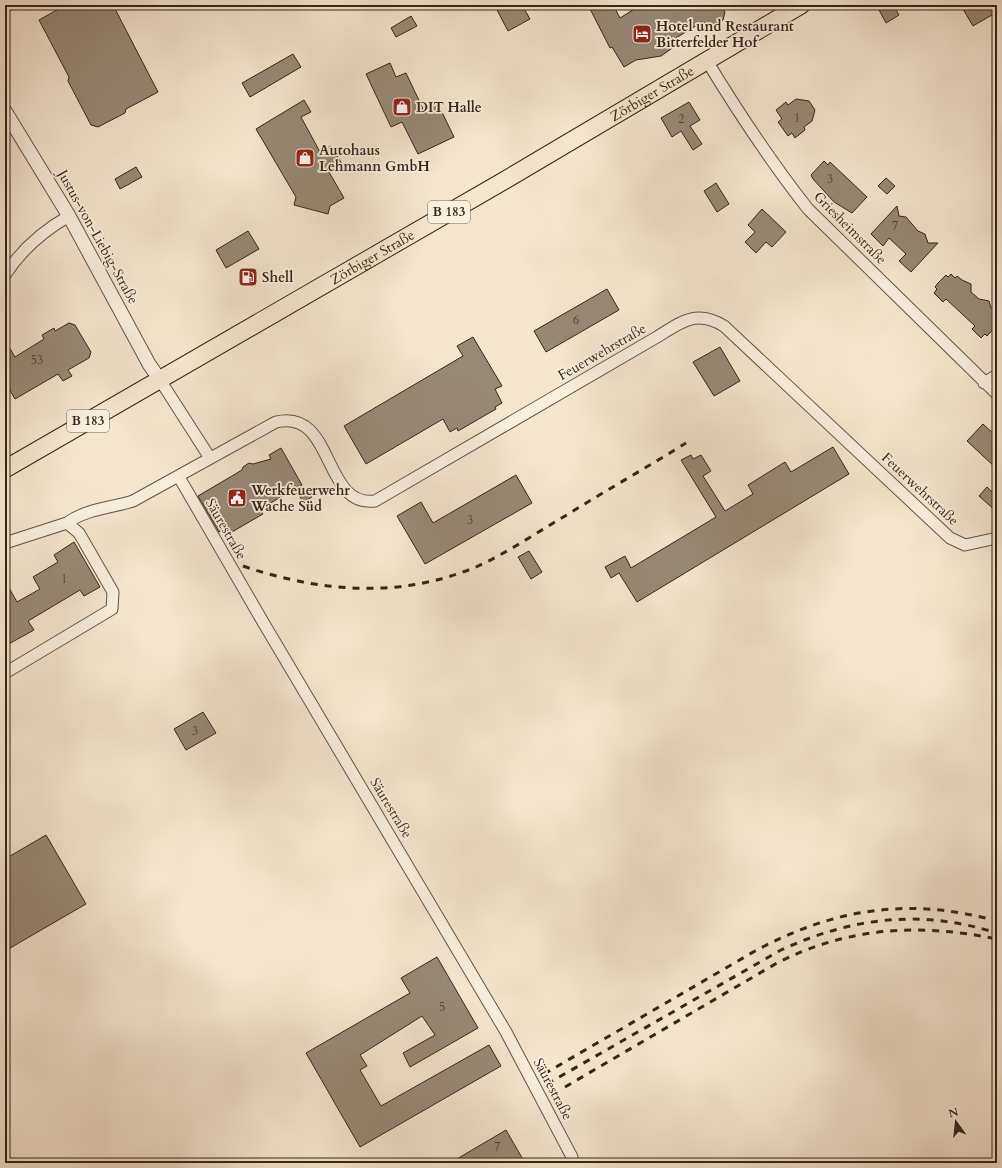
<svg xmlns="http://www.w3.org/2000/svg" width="1002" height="1168" viewBox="0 0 1002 1168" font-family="Cardo,serif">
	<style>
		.building { fill: #978977; stroke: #332518 }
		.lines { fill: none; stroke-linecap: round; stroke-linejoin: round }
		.minor-casing { stroke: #635546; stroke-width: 13 }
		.tertiary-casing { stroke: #635546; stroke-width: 15 }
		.primary-casing { stroke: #332518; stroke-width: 19 }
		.minor { stroke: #f8efdf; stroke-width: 11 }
		.tertiary { stroke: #f8efdf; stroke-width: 13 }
		.primary { stroke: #f4e6ce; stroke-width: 17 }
		.rail { stroke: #332518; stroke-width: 3; stroke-dasharray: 7 7; stroke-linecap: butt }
		.labels { text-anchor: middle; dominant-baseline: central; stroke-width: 3.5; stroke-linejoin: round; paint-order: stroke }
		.number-label { font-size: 12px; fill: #4c3e30 }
		.shield { fill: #f8efdf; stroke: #6e6254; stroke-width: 1 }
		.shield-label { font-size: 13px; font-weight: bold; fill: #332518 }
		.poi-label { font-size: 14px; font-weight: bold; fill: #332518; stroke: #f8efdf; text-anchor: start }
		.street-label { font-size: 14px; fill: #332518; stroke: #f8efdf }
	</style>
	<rect width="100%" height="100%" fill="#f4e6ce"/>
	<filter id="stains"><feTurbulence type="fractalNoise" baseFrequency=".005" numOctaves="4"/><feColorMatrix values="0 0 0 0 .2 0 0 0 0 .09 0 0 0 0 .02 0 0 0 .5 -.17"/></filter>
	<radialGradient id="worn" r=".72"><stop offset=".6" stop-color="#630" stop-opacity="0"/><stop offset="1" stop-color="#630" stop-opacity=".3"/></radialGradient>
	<path class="building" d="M66,5h47l45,87 -32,17 -1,4 -27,14 -7,-2 -23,-44 1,-4 -30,-57z
		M502,5h20l8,14 -22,12 -12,-23z
		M588,5h25l7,13 16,-10 7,2 9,-5h69l4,7 -2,8 -11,5 -10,-3 -26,16 -5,11 -10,7 -25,4 -12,7 -12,-20 -2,1z
		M883,5h10l6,10 -13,8 -8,-15z
		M969,5h28v7l-24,14 -10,-17z
		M411,16l6,10 -21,11 -5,-9z
		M293,54l8,13 -51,30 -8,-14z
		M390,63l6,14 10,-4 18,38 14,-7 16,33 -36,17 -16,-32 -11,5 -25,-53z
		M796,99l13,2 6,9 -3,11 -8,6 1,3 -10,8 -3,-5 -4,3 -10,-14 4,-3 -6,-9 10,-8 2,3z
		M304,100l7,12 -10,5 19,35 11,-6 11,18 -13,8 15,26 -14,8 -2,8 -34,-9 2,-8 -40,-68z
		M689,102l11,18 -10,6 12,18 -9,6 -12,-19 -9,6 -11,-19z
		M824,161l4,4 2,-3 37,35 -15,16 -18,-11 -21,-23 -2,-4z
		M136,167l6,10 -22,12 -5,-10z
		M886,178l9,8 -8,8 -9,-8z
		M716,183l13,21 -12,8 -13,-21z
		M897,206l2,10 7,1 12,14 7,3 3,9h10l-27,29 -12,-11 7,-7 -17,-16 -6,8 -12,-12z
		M762,209l24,23 -14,15 -6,-5 -10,11 -11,-11 10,-10 -7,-7z
		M248,231l11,18 -33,19 -10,-18z
		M951,274l4,4 2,-2 5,4 9,4v8l8,7 10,2 2,7 6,5v12l-10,11 -2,-2 -4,4 -9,-9 3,-3 -29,-27 -3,3 -9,-9 3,-4 -2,-2 3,-4 8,-8 2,2z
		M607,289l12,21 -73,42 -12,-21z
		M69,323l6,2 16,27 -2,6 -21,12 4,6 -9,5 -5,-7 -43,25 -10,-17v-42l10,17 29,-18 -2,-4 12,-7 1,3z
		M473,337l29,49 -7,3 7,14 -7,4 1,2 -38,22 -1,-3 -7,4 -7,-13 -77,45 -22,-38 119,-70 -6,-10z
		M720,347l20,34 -26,15 -21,-34z
		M983,424l14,13v32l-30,-28z
		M833,447l16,27 -212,128 -18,-29 -8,5 -6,-11 20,-11 6,12 85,-51 -35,-57 10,-5 2,4 8,-4 10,16 -8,5 22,35 28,-17 -5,-9 37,-23 6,10z
		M281,448l21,37 -42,24 3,5 -38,22 -3,-5 -3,1 -21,-36 44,-26 1,-3 6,-4 4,1 18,-5 -2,-4z
		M516,475l16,28 -107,61 -28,-48 24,-14 12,21z
		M987,487l10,10v15l-18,-16z
		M307,488l5,9 -9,5 -5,-9z
		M74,542l26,45 -16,9 -4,-6 -52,31 6,9 -29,16v-65l12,21 23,-13 -7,-12 25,-15 -4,-7z
		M529,551l13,21 -11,7 -13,-22z
		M203,712l13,21 -30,17 -12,-21z
		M46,835l40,69 -81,47v-92z
		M437,957l41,71 -68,39 -7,-14 32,-18 -13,-19 -62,39 7,11 -7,4 21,36 108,-61 12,21 -141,81 -54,-94 104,-60 -9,-15z
		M506,1130l19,33h-75z"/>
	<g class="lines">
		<g class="minor-casing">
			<path id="minor" d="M707,61c31,51 64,101 101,148l189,185
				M5,275c16,-25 38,-44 64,-59
				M160,380l50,78
				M984,383l13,-8
				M179,477l84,145 243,410 66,125
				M5,543l62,-20c19,-14 44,-15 66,-22l143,-79c59,-14 46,86 99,79l282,-164c24,-15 39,-28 67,-11l226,212 15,7 32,-7
				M5,673l107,-64 1,-17 -34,-59 -12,-10"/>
		</g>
		<g class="tertiary-casing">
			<path id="tertiary" d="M5,111l64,105 80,148 11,16"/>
		</g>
		<g class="primary-casing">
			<g id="primary">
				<path id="s1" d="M5,469l502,-290 294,-174"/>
			</g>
		</g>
		<use href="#minor" class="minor"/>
		<use href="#tertiary" class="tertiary"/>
		<use href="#primary" class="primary"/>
		<path class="rail" d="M243,566c77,26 156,33 233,1 31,-14 60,-34 89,-51 40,-25 81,-48 121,-73
			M544,1074l211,-123c80,-43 154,-54 242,-30
			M547,1084l234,-134c72,-33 140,-41 216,-17
			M565,1087l212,-124c71,-36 142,-40 220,-24"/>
	</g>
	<defs>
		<g id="hotel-square" transform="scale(1)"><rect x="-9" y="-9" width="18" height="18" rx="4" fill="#8f2418" stroke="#f8efdf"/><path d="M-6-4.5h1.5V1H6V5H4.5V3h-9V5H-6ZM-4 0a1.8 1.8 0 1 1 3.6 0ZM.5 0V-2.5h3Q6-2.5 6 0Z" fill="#fff"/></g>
		<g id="shop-square" transform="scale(1)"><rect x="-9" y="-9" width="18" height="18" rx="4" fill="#8f2418" stroke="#f8efdf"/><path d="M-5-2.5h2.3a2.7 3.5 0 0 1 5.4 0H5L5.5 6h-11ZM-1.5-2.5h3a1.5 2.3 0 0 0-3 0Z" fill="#fff"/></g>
		<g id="fuel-square" transform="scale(1)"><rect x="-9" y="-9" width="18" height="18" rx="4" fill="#8f2418" stroke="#f8efdf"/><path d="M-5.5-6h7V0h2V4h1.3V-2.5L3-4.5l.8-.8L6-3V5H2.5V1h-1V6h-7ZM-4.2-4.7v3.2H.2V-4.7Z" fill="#fff"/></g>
		<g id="civic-square" transform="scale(1)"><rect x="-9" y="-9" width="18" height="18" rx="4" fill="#8f2418" stroke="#f8efdf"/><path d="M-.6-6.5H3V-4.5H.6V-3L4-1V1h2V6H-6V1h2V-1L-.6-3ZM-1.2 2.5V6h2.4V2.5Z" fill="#fff"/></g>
	</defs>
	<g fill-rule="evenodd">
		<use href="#hotel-square" x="642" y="34"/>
		<use href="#shop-square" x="402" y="107"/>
		<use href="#shop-square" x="305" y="158"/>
		<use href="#fuel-square" x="248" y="277"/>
		<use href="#civic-square" x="237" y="498"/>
	</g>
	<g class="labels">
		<g class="number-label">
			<text x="797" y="118">1</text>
			<text x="681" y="119">2</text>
			<text x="830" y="179">3</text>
			<text x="895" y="226">7</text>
			<text x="576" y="320">6</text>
			<text x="37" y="360">53</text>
			<text x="470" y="520">3</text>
			<text x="64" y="579">1</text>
			<text x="195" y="731">3</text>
			<text x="442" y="1007">5</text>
			<text x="497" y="1147">7</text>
		</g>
		<g class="shield">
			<rect x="428" y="201" width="42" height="22" rx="3"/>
			<rect x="67" y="410" width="42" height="22" rx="3"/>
		</g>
		<g class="shield-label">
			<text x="449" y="212">B 183</text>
			<text x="88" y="421">B 183</text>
		</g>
		<g class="poi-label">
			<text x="656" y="26">Hotel und Restaurant<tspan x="656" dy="16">Bitterfelder Hof</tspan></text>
			<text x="416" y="107">DIT Halle</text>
			<text x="319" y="150">Autohaus<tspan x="319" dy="16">Lehmann GmbH</tspan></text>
			<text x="262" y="277">Shell</text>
			<text x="251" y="490">Werkfeuerwehr<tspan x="251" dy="16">Wache Süd</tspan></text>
		</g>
		<g class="street-label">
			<text stroke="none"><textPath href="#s1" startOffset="748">Zörbiger Straße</textPath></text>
			<text transform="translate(850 228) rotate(45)">Griesheimstraße</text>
			<text transform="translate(98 237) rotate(61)">Justus-von-Liebig-Straße</text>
			<text stroke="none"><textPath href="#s1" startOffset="424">Zörbiger Straße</textPath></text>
			<text transform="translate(602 352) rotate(-30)">Feuerwehrstraße</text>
			<text transform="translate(920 489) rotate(43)">Feuerwehrstraße</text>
			<text transform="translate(226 529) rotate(60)">Säurestraße</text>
			<text transform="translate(391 808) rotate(59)">Säurestraße</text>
			<text transform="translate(553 1089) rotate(62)">Säurestraße</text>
		</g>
	</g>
	<rect width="1002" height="1168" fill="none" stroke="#f4e6ce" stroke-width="20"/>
	<rect x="6" y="6" width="990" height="1156" fill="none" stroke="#332518" stroke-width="2"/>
	<rect x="10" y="10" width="982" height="1148" fill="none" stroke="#332518"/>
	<g transform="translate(956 1122) rotate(345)" stroke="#f8efdf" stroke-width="3" paint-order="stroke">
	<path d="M0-3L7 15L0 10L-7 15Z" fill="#332518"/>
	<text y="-6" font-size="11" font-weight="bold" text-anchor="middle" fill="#332518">N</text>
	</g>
	<rect width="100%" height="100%" filter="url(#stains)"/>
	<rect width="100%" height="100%" fill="url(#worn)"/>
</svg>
